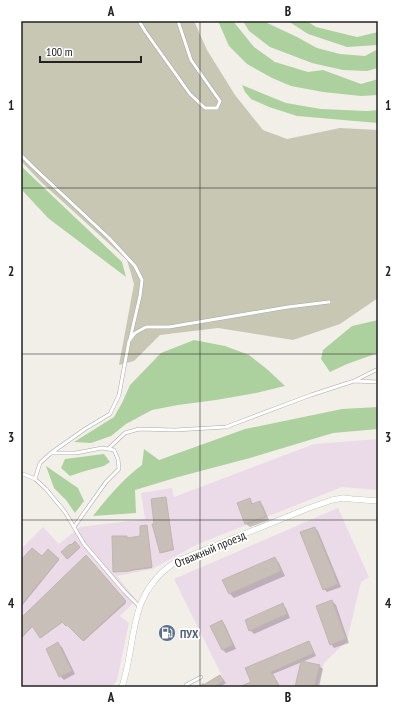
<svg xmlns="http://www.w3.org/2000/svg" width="399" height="708" viewBox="0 0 399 708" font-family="'PT Sans Narrow',sans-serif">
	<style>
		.industrial { fill: #ebdbe8 }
		.construction { fill: #c7c7b4 }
		.forest { fill: #add19e }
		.shadow { fill: #0003 }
		.building { fill: #c7bfb8; stroke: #c4b6ab }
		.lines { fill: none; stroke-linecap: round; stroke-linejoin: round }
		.lane-casing { stroke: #a9a9a9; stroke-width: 4 }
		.street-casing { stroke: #a9a9a9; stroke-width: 6 }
		.lane { stroke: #fff; stroke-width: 3 }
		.street { stroke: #fff; stroke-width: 5.5 }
		.grid { fill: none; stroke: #222; stroke-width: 1; stroke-opacity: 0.55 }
		.labels { text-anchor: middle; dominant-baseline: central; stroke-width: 3.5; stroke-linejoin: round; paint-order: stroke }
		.street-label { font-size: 12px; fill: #222; stroke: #fff }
		.service-label { font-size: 12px; font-weight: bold; fill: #4e5e75; stroke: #fff; text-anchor: start }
		.neatline { fill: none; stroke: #222; stroke-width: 1.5 }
		.grid-label { font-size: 13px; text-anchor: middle; font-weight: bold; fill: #222 }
	</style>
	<rect width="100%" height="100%" fill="#f2efe9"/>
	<path class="industrial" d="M378,439v51l-36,-3 -144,57 -46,25 -35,7 19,24 -16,16 9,7 -12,57 -3,5 -7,2h-86v-138l22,-22 16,17 21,-17 65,-8 -4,-26 31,-5 2,9 140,-53z
		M338,508l31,69 -8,5 -14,59 -23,22 -7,24h-104l11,-7 -50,-101z"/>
	<path class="construction" d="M21,21h173l13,29 28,45 28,35 24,9 53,-11 38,2v168l-38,26 -47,16 -75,-12 -58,7 -26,26 -15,4 15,-81 -7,-24 -86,-78 -20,-21z"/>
	<path class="forest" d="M218,21h15l21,26 21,15 33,10 15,-2 38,14 17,-5v16l-17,1 -38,-4 -32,-6 -19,-8 -25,-14 -18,-18z
		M243,21h20l34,16 20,11 23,6 25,2 13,-7v19l-11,3 -24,-1 -31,-7 -42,-16 -21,-16z
		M288,21h19l9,6 41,10 21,-5v13l-31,2 -39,-13z
		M242,85l44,18 35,6 46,2 11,-1v13l-81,-7 -28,-9 -18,-8 -6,-7z
		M21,166l101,96 4,15 -78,-59 -27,-29z
		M378,320v33l-31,11 -17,8 -9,-13 2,-9 29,-24z
		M194,340l31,6 24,9 19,15 17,16 -29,7 -40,7 -38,5 -26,5 -26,14 -15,12 -20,7 -17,-1 40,-25 8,-14 8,-18 31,-32z
		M378,407v22l-45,4 -83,25 -72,19 -43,13 1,23 -43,3c15,-19 30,-37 49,-51l2,-16 15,11 86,-31 97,-20z
		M104,454l6,8 -6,4 -19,5 -15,5 -9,-8 4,-9z
		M46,466l32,22 6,13 -9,12 -9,-13 -12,-12z"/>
	<path class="shadow" d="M166,499l8,51 -12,3 -7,-28z
		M249,499l5,6 6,-3 3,4 6,14 -19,7 -4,-3 -8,-20z
		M147,526l5,42 -22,3 -15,1 -1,-1 13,-34 1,2 13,-2z
		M315,528l3,3 23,56 -14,5 -3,-3z
		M75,543l5,5 -12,11 -5,-7z
		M48,550l11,10 -38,47v-46l21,-4z
		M86,557l40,46 -42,38 -15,-16 -2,1 -4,-4 -22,16 -8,-12 -12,13v-19z
		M275,558l4,5 6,13 -51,22 -4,-4z
		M332,601l4,4 13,38 -15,5 -3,-4z
		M282,605l4,3 4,10 -36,16 -4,-4z
		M222,621l3,4 11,24 -10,4 -3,-3z
		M308,642l3,3 5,11 -14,6 17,4 4,3 -4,18h-23l6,-25 -29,12 6,11 -4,2h-33l10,-5z
		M58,644l4,3 13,27 -11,6 -4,-4z
		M220,676l6,7 -6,4h-23l6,-4 2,2z"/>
	<path class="building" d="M166,497l7,52 -13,4 -8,-29h2l-3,-25z
		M250,498l2,6 8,-3 6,15 -21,8 -8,-21z
		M147,525l5,42 -22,3v1l-17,1 -1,-36h15v2l13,-2v-10z
		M315,527l23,57 -15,6 -23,-58z
		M75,541l5,6 -13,12 -6,-7 9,-8 1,1z
		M32,548l10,8 6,-7 11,10 -38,46v-45z
		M86,555l40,46 -43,40 -16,-16 -1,1 -4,-4 -22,16 -8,-12 -11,12v-20z
		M275,557l6,14 -52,23 -7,-14z
		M332,600l14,39 -16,6 -14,-39z
		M283,603l4,11 -38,17 -4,-11z
		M222,620l11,25 -11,5 -12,-24z
		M309,641l5,12 -43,19 9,15h-41l12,-5 -6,-14z
		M58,642l14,29 -13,6 -13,-28z
		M301,661l19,4 -6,22h-19z
		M220,675l4,6 -11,6h-13z"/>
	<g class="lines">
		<g class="lane-casing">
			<path id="lane" d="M139,21l6,10 45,63 15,14h12l3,-7 -29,-41 -13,-39
				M21,155l11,11 77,72 26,28 7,14 -2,16 -10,43
				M356,380l22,-11
				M108,449l17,-16 14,-4 36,1 51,-3 85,-32 43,-14 24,1
				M51,453l34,-24 25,-15 9,-19 10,-54 6,-8 11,-6h23l119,-20 41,-5
				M21,474h2l12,5 11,10 19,23 19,32 40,47 16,16
				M35,479l5,-16 11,-10h25l26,-5 12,2 4,9 1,10 -13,13 -32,45
				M187,687l-1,-2 15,-8"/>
		</g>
		<g class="street-casing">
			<path id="street" d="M122,687c15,-45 5,-90 49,-122 5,-3 11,-6 16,-8l122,-49 23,-8 11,-2 9,1 26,2"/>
		</g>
		<use href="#lane" class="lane"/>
		<use href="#street" class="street"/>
	</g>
	<path class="grid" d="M200,21v666M21,188h357M21,354h357M21,520h357"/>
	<defs>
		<g id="fuel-disc" transform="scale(0.9)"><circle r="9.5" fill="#5c6f8a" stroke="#fff"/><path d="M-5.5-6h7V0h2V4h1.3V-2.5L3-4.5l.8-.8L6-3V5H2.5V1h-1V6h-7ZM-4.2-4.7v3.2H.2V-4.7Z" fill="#fff"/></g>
	</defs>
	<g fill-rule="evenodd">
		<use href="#fuel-disc" x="167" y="633"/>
	</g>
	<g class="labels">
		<g class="street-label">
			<text transform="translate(210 549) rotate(-23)">Отважный проезд</text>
		</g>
		<g class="service-label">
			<text x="180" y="633">ПУХ</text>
		</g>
	</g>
	<rect width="399" height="708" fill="none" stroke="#ffffff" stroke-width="44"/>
	<path d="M40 56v6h101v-6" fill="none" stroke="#222222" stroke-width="2"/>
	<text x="46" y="56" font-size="12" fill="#222222" stroke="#ffffff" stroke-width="3" paint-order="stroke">100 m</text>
	<rect x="22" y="22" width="355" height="664" class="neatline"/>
	<g class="grid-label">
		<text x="111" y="16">A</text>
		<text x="288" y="16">B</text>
		<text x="11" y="110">1</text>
		<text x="388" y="110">1</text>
		<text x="11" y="276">2</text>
		<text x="388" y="276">2</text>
		<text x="11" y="442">3</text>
		<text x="388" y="442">3</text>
		<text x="11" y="608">4</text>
		<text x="388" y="608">4</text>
		<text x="111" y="702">A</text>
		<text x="288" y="702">B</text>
	</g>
</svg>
